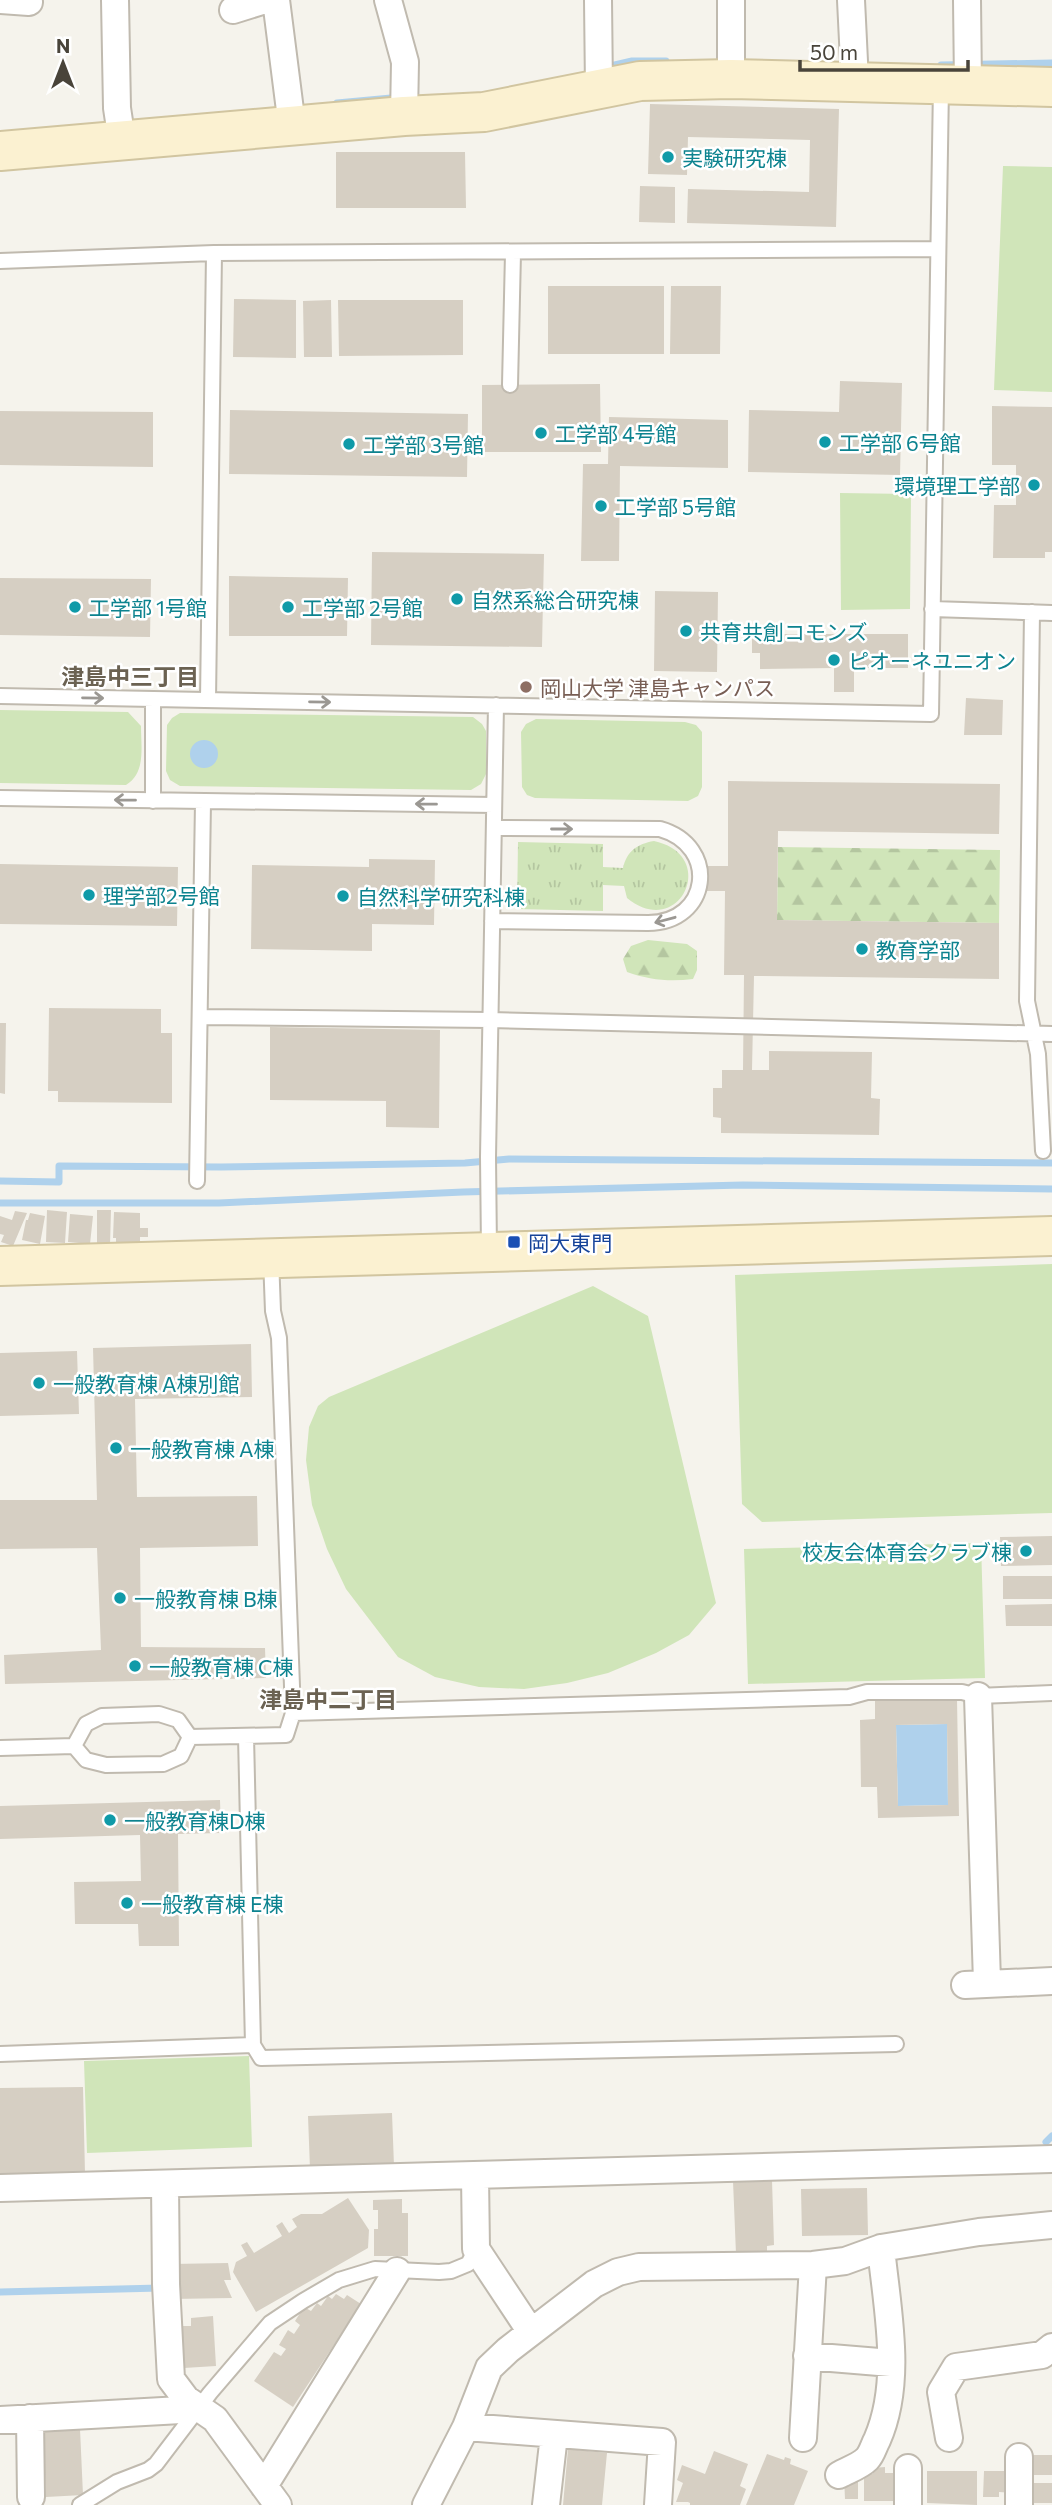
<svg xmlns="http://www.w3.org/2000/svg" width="1052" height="2505" viewBox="0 0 1052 2505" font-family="Commissioner,'Noto Sans JP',sans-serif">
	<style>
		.grass { fill: url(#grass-tufts) }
		.forest { fill: url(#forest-firs) }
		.park { fill: #d0e5b9 }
		.water { fill: #afd1ec }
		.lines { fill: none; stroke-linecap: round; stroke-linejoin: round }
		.stream { stroke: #afd1ec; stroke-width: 7 }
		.building { fill: #d6cfc3; fill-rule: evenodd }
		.lane-casing { stroke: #c0baaf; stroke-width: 18 }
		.street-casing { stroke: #c0baaf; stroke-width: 30 }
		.secondary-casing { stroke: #d1c5a0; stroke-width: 42 }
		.lane { stroke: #fff; stroke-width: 14 }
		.street { stroke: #fff; stroke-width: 26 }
		.secondary { stroke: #fbf1d1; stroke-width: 38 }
		.oneway { stroke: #9b9893 }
		.culture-dot { fill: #0f9aa8; stroke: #fff; stroke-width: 2.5 }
		.education-dot { fill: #8d6e63; stroke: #fff; stroke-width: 2.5 }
		.transit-dot { fill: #1a4fb4; stroke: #fff; stroke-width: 2.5 }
		.labels { text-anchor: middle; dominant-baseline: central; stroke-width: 5; stroke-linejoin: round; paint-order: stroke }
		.culture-label { font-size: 21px; fill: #0d838f; stroke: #fff; text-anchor: start }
		.education-label { font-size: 21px; fill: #785e54; stroke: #fff; text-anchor: start }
		.transit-label { font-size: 21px; fill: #164399; stroke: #fff; text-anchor: start }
		.neighbourhood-label { font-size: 23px; font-weight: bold; fill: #6b6252; stroke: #fff }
	</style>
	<defs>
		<pattern id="grass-tufts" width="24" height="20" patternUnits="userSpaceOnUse" patternTransform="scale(1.75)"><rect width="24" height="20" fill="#d0e5b9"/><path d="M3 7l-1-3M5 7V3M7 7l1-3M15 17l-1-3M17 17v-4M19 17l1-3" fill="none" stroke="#b4c6a0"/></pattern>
		<pattern id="forest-firs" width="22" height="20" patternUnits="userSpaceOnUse" patternTransform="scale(1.75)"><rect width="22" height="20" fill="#d0e5b9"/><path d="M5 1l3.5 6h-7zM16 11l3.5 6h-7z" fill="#b4c6a0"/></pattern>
	</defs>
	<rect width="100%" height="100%" fill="#f5f3ec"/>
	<path class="grass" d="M654,841c66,14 26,100 -27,57l-3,-12 -21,-1v26l-86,-2 1,-67 85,2v23l20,1c4,-17 14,-24 31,-27z"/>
	<path class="forest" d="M778,847l222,3 -1,73 -222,-3z
		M648,940l39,4 10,7v19l-4,9c-23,3 -44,1 -66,-7l-4,-13 8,-13z"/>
	<path class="park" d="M1003,166l49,1v225l-58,-2z
		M840,493l71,1 -1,115 -69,1z
		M0,710l128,2 13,14c0,21 5,47 -15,59l-126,-2z
		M180,713l293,4 9,7 4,7v43l-5,10 -10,6 -291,-4 -10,-6 -4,-9 1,-46 5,-7z
		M536,719l149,3 11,3 6,7v55l-4,9 -10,5 -153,-3 -8,-3 -5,-8 -1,-55 5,-8z
		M1052,1264v249l-290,9 -20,-18 -7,-229z
		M593,1286l55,30 68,287 -27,32 -33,18 -48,20 -41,10 -43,6 -45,-2 -44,-10 -37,-20 -52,-68 -19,-40 -15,-44 -6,-45 3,-33 9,-21 11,-9z
		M981,1543l4,135 -237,6 -4,-135z
		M249,2056l3,91 -165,6 -3,-92z"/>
	<path class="water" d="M190 754a14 14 0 1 1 28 0a14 14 0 1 1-28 0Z
		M947,1724l1,81 -50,1 -2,-81z"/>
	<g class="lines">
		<path class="stream" d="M941,65l111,-2
			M606,67l26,-6h34
			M337,103l54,-5
			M0,1181l59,1v-16l162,1 244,-4 44,-4 543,4
			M0,1203h219l244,-11 280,-7 309,4
			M1046,2142l6,-6
			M0,2292l160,-4"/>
	</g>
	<path class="building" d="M650,104l189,5 -3,118 -149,-4 1,-34 121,3 1,-52 -122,-3 -1,38 -39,-1z
		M336,152h129l1,56h-130z
		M640,186l35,1v36l-36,-1z
		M548,286h116v68h-116z
		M671,286h50l-1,68h-50z
		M234,299l62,1v58l-63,-1z
		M331,300l1,57h-28l-1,-56z
		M338,300h125v55l-124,1z
		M840,381l62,2 -2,92 -152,-3 1,-62 90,2z
		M600,384l1,68h-119v-67z
		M992,406l60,1v145h-7v6h-52l1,-53h22v-40h-24z
		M230,410l238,4 -1,63 -238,-3z
		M0,411l153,1v55l-153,-2z
		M609,417l119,3v48l-108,-2 -1,95h-38l2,-97h25z
		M372,552l172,2 -2,93 -171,-2z
		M229,576l119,2 -1,58h-118z
		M0,578l151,1 -1,58 -150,-2z
		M655,591l63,1 -1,80 -63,-1z
		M752,634h156v34h-54v24h-20v-24l-74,1v-16h-8z
		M966,698l37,2 -1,35h-38z
		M728,781l272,3 -1,50 -221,-3 -1,89 222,3v56l-245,-3 -2,94h17v-19l103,1 -1,46 9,1 -1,36 -158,-2v-15l-8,-1v-29h9v-18h21l1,-95h-20l1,-84h-18l1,-25h20z
		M369,859l66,1 -1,65 -62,-1v27l-121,-2 1,-84 117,2z
		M0,864l178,3 -1,59 -177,-2z
		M49,1008l112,1v24h11v70l-114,-1v-11h-10z
		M0,1023h6l-1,71 -5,-1z
		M270,1027l170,3 -1,98 -53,-1v-26l-116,-1z
		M47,1210l20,2 -2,31 -19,-1z
		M97,1210h14l-1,35 -13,-1z
		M15,1211l12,2 -14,33 -12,-4 3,-7 -4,-1v-18l12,4z
		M114,1212l26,1v15h8v9h-8v8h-24v-7h-3z
		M30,1213l15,3 -5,28 -18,-4 4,-20h2z
		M70,1214l23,2 -3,28 -22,-2z
		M251,1344l1,53 -117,2 2,98 120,-1 1,50 -118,2 1,99 124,1 1,30 -261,6 -1,-29 97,-5 -4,-102 -97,1v-49h97l-4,-152z
		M77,1351l2,63 -79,2v-63z
		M1052,1536v29l-51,1 -1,-29z
		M1003,1576h49v23h-49z
		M1052,1604v22h-46l-1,-21z
		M957,1699l2,117 -81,2 -1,-31h-16l-1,-67 15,-1v-19zM947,1724l1,81 -50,1 -2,-81z
		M220,1800l1,33 -43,1 1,112h-40l-1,-22h-63l-1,-42 67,-1 -1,-46 -140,4v-33z
		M83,2087l2,87 -85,2v-88z
		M392,2113l2,53 -84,3 -2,-53z
		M772,2180l2,65 -7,1v7l-31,1 -3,-73z
		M867,2188l1,47 -66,1 -1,-47z
		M348,2198l21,32 -1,18 -112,64 -23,-40 3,-10 11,-6 -6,-11 6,-3 7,11 28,-17 -6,-10 6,-4 7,11 8,-6 -5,-8 9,-5h21z
		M402,2199v14h6v43h-34v-27h4v-19h-5v-10z
		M228,2263l3,17h-7l8,18 -60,1v-35z
		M336,2294l8,5 3,-4 14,9 -68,103 -39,-26 20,-29 7,4 5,-7 -7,-4 9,-15 6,4 6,-9 -5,-4 9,-14 7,4 6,-8 4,3 7,-10 4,3z
		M213,2316l3,50 -32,2 -4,-42h11v-8z
		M80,2429l3,66 -37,2 -3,-67z
		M568,2449l39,4 -5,52h-39z
		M714,2451l34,13 -8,22 6,3 -6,16h-50v-2l-2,-1h-12l7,-19 -6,-3 5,-15 23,9z
		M767,2454l17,6 1,-3 6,2 -1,5 18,7 -14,34h-48z
		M1033,2455h19v20h-19z
		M885,2467v6h12v20h-4l1,8h-30v-27h9v-6z
		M927,2471h50v34l-50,-2z
		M984,2471h27l3,22 -15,-1v5h-16z
		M858,2472v27h-13l-1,-21z
		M1034,2483h18v20h-18z"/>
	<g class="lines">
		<g class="lane-casing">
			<path id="lane" d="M0,261l214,-8 724,-4
				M510,385l3,-132
				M932,609l120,4
				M1032,612l-5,389 11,53 5,97
				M0,696l931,18 10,-628
				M153,699v102
				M208,700l6,-447
				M0,798l494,7
				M492,921l156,2c62,0 72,-77 12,-94l-166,-1
				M200,1017l290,3 562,14
				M197,1181l6,-379
				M489,1250l-1,-93 8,-452
				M293,1713l556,-16 18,-5h95l16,4 74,-3
				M246,1736l7,309 8,13 635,-14
				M74,1746l12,14 20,5 57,-1 18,-8 9,-19
				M0,1748l74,-2 12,-22 16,-8 57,-2 19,6 12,17 96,-2 7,-22 -14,-375 -6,-27 -2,-53
				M0,2054l253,-9
				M80,2505l37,-23 31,-12 8,-6 54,-71 60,-70 33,-22 36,-21 36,-11 64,3 12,-1 17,-7 8,-15"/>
		</g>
		<g class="street-casing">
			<path id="street" d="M0,0l29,2
				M115,0l2,108 5,33
				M276,0l16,126
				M388,0l17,62 -1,54
				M598,0l1,89
				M851,0l4,82
				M967,0l1,85
				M233,10l32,-10
				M731,79v-79
				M978,1696l9,286
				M965,1985l87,-4
				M475,2176l1,73 55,83
				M165,2184l1,100 5,95 15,20 29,20 63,86
				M0,2188l1052,-29
				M807,2356l84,7
				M30,2418l1,79
				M0,2420l199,-11
				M466,2427l196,15 -4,63
				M803,2438l10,-173
				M949,2438l-8,-46 15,-25 86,-12 10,-8
				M1019,2457v48
				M908,2468v37
				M839,2475c9,-5 21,-9 28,-16 5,-5 7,-14 10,-19 26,-59 10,-131 4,-192
				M264,2486l133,-215
				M426,2505l40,-78 23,-59 19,-18 86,-66 24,-12 21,-5 174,-2 32,-4 36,-13 98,-16 73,-7
				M546,2505l8,-70"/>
		</g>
		<g class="secondary-casing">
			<path id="secondary" d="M0,151l404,-35 80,-4 156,-31 91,-2 321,8
				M0,1266l1052,-30"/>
		</g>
		<use href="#lane" class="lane"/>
		<use href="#street" class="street"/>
		<use href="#secondary" class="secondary"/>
	</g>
	<defs><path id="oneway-shaft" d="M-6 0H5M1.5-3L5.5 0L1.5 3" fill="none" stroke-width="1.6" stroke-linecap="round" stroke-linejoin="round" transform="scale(1.75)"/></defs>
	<g class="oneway">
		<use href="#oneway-shaft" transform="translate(93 698) rotate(1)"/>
		<use href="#oneway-shaft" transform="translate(320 702) rotate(1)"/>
		<use href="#oneway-shaft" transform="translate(125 800) rotate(-179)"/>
		<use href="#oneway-shaft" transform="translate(426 804) rotate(-179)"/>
		<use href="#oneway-shaft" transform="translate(562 829)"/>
		<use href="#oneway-shaft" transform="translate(665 920) rotate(165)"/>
	</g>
	<g class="culture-dot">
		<circle cx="668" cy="157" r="7"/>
		<circle cx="541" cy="433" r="7"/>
		<circle cx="825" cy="442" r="7"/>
		<circle cx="349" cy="444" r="7"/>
		<circle cx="1034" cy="485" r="7"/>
		<circle cx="601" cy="506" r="7"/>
		<circle cx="457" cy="599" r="7"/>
		<circle cx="75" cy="607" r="7"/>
		<circle cx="288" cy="607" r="7"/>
		<circle cx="686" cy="631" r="7"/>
		<circle cx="834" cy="660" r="7"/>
		<circle cx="89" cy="895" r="7"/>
		<circle cx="343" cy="896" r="7"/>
		<circle cx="862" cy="949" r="7"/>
		<circle cx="39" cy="1383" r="7"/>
		<circle cx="116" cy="1448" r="7"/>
		<circle cx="1026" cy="1551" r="7"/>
		<circle cx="120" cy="1598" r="7"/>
		<circle cx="135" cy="1666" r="7"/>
		<circle cx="110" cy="1820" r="7"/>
		<circle cx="127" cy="1903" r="7"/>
	</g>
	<circle class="education-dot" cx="526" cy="687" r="7"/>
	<rect class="transit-dot" x="507" y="1235" width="14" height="14" rx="3.5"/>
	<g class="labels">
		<g class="culture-label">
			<text x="682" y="157">実験研究棟</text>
			<text x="555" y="433">工学部 4号館</text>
			<text x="839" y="442">工学部 6号館</text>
			<text x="363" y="444">工学部 3号館</text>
			<text x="1020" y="485" text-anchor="end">環境理工学部</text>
			<text x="615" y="506">工学部 5号館</text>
			<text x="471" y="599">自然系総合研究棟</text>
			<text x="89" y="607">工学部 1号館</text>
			<text x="302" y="607">工学部 2号館</text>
			<text x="700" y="631">共育共創コモンズ</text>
			<text x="848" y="660">ピオーネユニオン</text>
			<text x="103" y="895">理学部2号館</text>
			<text x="357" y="896">自然科学研究科棟</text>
			<text x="876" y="949">教育学部</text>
			<text x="53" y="1383">一般教育棟 A棟別館</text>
			<text x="130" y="1448">一般教育棟 A棟</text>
			<text x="1012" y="1551" text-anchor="end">校友会体育会クラブ棟</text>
			<text x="134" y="1598">一般教育棟 B棟</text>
			<text x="149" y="1666">一般教育棟 C棟</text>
			<text x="124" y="1820">一般教育棟D棟</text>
			<text x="141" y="1903">一般教育棟 E棟</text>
		</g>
		<g class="education-label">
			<text x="540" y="687">岡山大学 津島キャンパス</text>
		</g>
		<g class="transit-label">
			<text x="528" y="1242">岡大東門</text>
		</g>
		<g class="neighbourhood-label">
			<text x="130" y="676">津島中三丁目</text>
			<text x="328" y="1699">津島中二丁目</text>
		</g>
	</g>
	<g transform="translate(63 63)" stroke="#ffffff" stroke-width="5" paint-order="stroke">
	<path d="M0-5L12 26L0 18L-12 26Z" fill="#49443a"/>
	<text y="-10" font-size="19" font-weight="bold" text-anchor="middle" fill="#49443a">N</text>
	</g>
	<path d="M800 60v10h168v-10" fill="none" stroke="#49443a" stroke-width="3.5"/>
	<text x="810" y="60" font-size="21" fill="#49443a" stroke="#ffffff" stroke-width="5" paint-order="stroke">50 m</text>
</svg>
